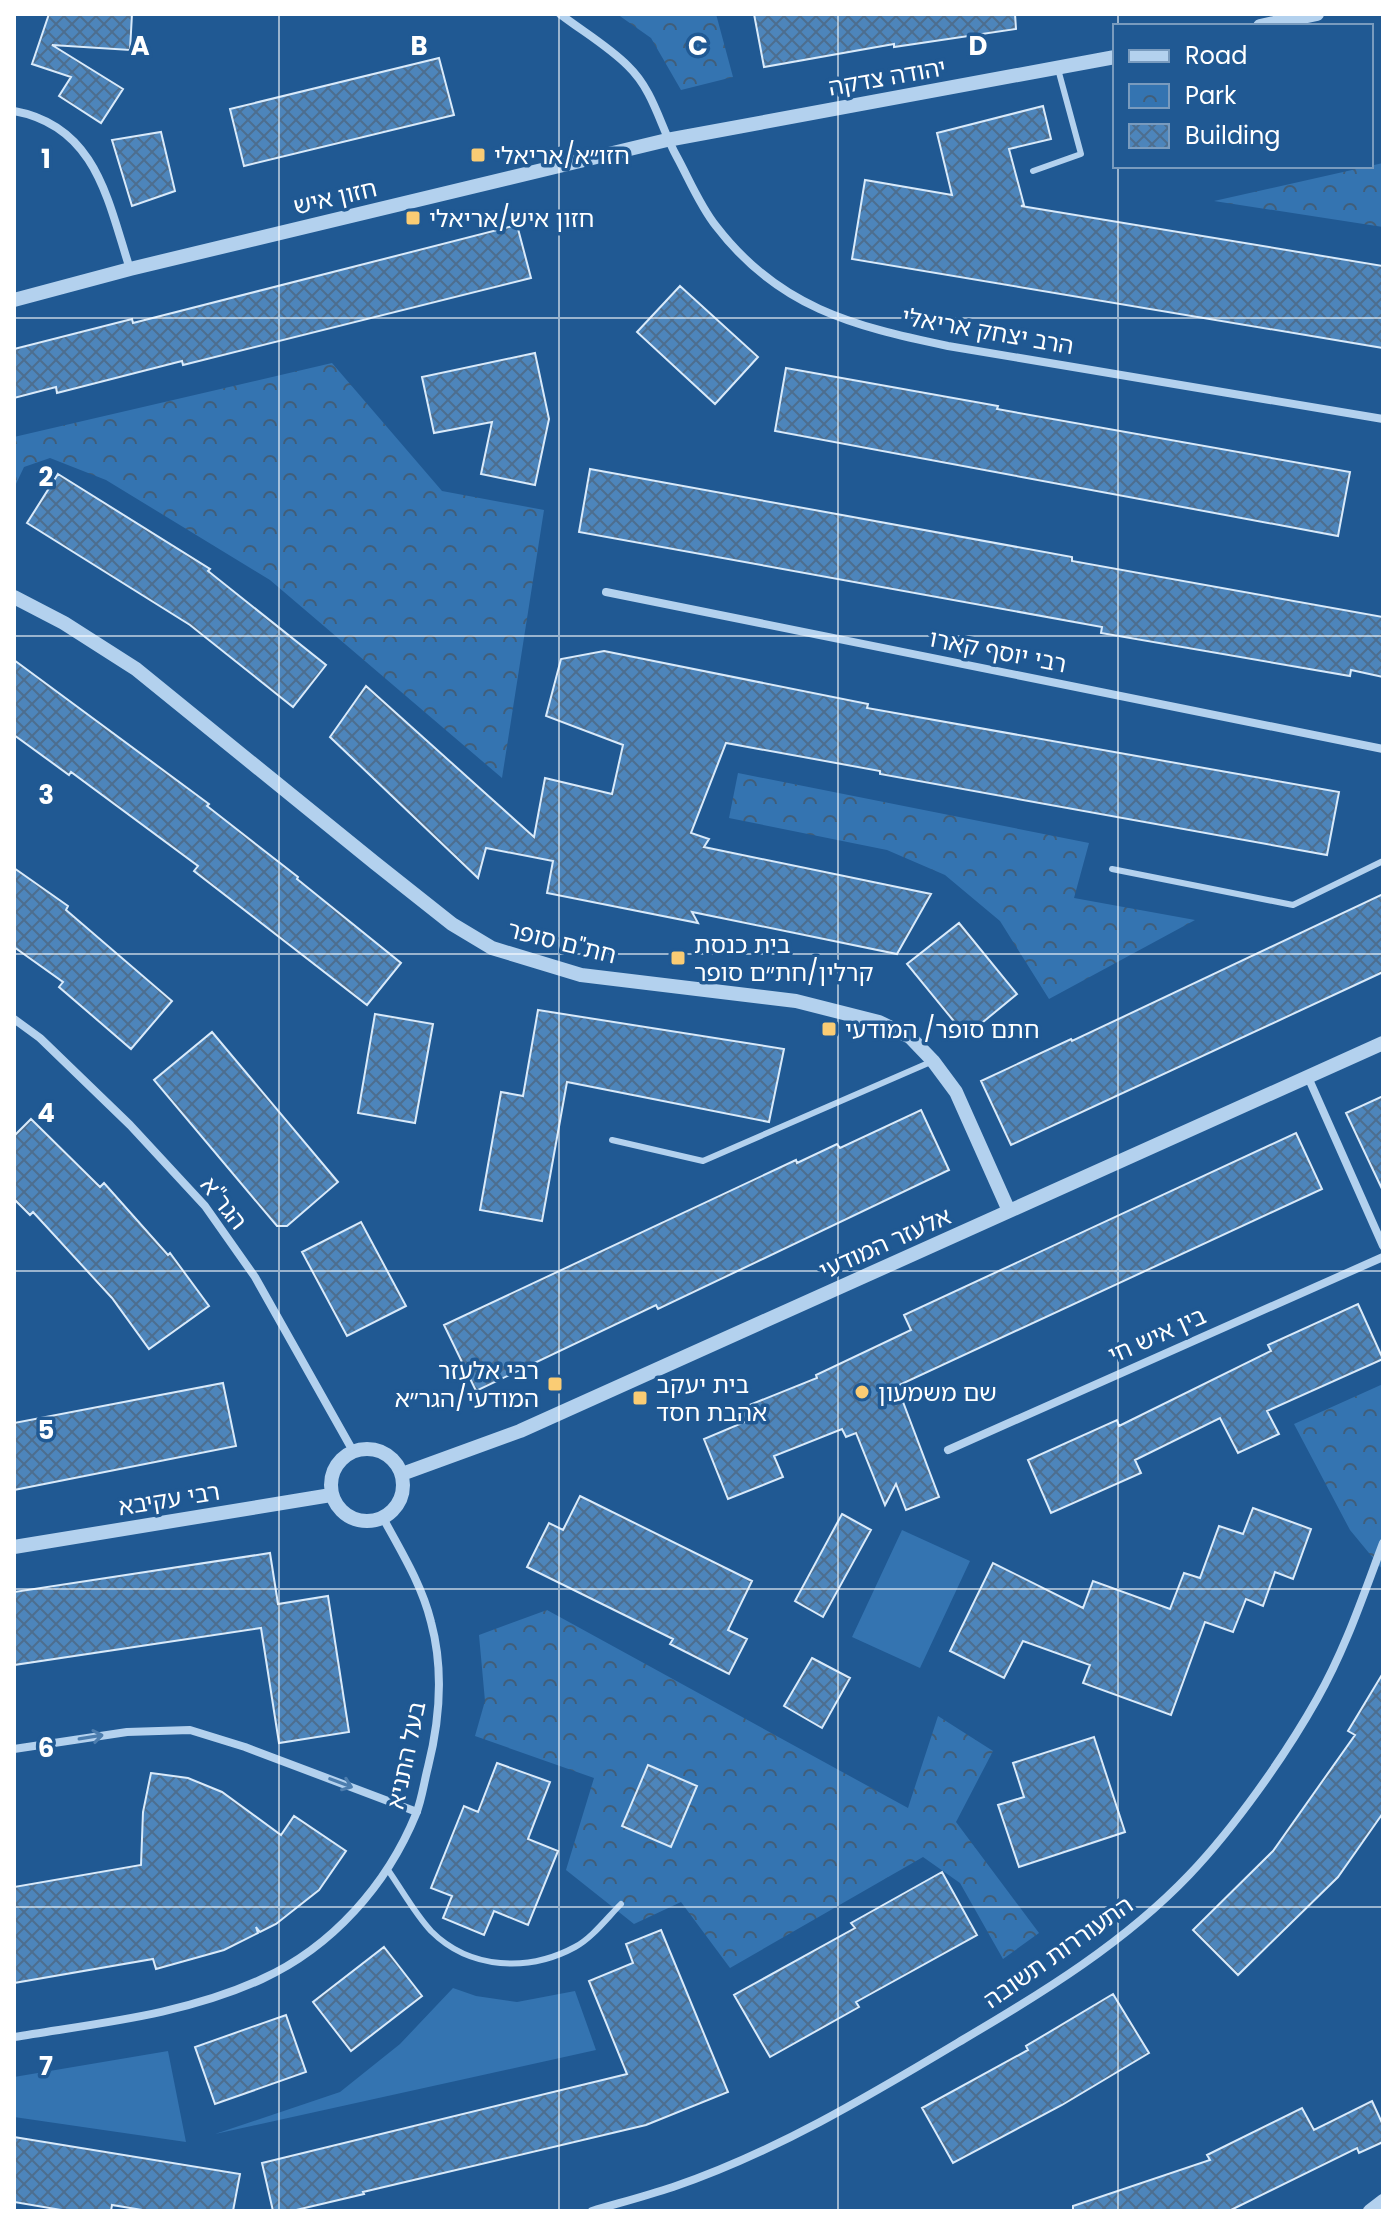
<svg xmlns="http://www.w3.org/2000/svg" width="1397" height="2225" viewBox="0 0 1397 2225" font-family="Poppins,'Noto Sans Hebrew',sans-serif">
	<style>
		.grass { fill: #3474b1 }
		.park { fill: url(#park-crowns) }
		.building { fill: url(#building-cross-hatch); stroke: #d9eafa; stroke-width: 2 }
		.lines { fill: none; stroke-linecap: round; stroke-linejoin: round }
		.service { stroke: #b3d1ee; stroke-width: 6 }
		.minor { stroke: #b3d1ee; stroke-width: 8 }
		.tertiary { stroke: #b3d1ee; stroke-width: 14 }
		.oneway { stroke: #4c7dae }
		.grid { fill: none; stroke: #fff; stroke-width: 2; stroke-opacity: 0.55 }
		.poi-dot { fill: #facc74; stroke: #205993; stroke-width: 3 }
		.labels { text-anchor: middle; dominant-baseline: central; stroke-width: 7; stroke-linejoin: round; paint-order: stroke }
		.street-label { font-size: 24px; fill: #fff; stroke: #205993 }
		.poi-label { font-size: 24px; fill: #fff; stroke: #205993; text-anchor: start }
		.grid-label { font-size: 26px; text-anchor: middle; font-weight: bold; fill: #fff; stroke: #205993; stroke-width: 7; stroke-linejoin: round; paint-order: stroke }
	</style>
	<defs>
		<pattern id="park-crowns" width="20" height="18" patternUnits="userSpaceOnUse" patternTransform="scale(2)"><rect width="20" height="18" fill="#3474b1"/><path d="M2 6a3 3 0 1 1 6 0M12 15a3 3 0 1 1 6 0" fill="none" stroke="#415e79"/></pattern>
		<pattern id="building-cross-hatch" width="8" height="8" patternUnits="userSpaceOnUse" patternTransform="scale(2)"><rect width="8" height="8" fill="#4d85bb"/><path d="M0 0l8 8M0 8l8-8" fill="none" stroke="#4d6e8f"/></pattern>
	</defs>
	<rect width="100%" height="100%" fill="#205993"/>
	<path class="grass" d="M902,1530l68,31 -50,107 -68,-31z
		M453,1988l23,8 41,6 58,-11 21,59 -381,84 125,-42 60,-48z
		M168,2051l18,91 -172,-25v-40z"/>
	<path class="park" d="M617,14h99l17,63 -52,13 -30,-52z
		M1383,163v64l-169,-26z
		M332,363l110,128 102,19 -42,268 -232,-198 -164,-100 -56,-22 -26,9 -10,21v-51z
		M738,773l351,70 -15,55 121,22 -146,79 -49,-78 -55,-46 -58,-25 -158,-32z
		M1383,1384v186l-33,-40 -56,-106z
		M547,1610l361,198 30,-92 55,35 -37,71 83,111 -36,26 -43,-76 -37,-26 -193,111 -49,-66 -47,22 -68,-54 28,-92 -119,-42 10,-35 -6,-66z"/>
	<path class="building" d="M49,14h83l-2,36 -78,-5 71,44 -22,34 -42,-27 12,-19 -39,-13z
		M754,14h261l1,15 -122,18v-3l-130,23z
		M439,58l15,57 -210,51 -14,-57z
		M1043,106l8,33 -42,10 15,56 -3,1 362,60v82l-531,-89 13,-79 87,15 -15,-62z
		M161,132l14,59 -43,15 -20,-66z
		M517,225l14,53 -348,87 -1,-4 -125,32 -1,-6 -42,11v-49l118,-30 1,4z
		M680,286l78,71 -43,47 -78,-72z
		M535,353l14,66 -14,66 -54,-11 11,-52 -58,11 -12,-56z
		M786,368l212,38 -1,3 353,63 -12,64 -563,-105z
		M590,469l482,88v4l311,56v60l-32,-7 -1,6 -249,-43 1,-6 -523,-95z
		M58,474l152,95 -2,2 118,94 -33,42 -103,-82 -163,-102z
		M604,651l264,53 -1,4 472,84 -12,63 -447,-81v-3l-154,-28 -35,90 18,6 -5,8 227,47 -34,60 -205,-42 6,11 -151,-30 6,-32 -67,-13 -8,30 -148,-141 36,-51 168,151 11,-59 67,16 11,-49 -77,-29 15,-57z
		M14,660l195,144 -2,2 91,71 -1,2 104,84 -34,42 -173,-134 4,-5 -127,-94 -2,3 -55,-40z
		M14,868l54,38 -2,4 106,91 -41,48 -72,-62 4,-5 -49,-35z
		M1383,894v78l-372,173 -30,-64 90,-42 1,2z
		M959,923l58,71 -51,42 -59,-72z
		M538,1010l246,39 -15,73 -202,-40 -25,139 -62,-11 21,-118 22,4z
		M375,1014l58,10 -18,99 -57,-10z
		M212,1032l126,150 -51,44h-10l-123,-146z
		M1383,1096v95l-37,-78z
		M921,1110l28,60 -291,139 -2,-4 -180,86 -32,-66 352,-165 1,3 40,-19 3,4z
		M31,1119l69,68 4,-4 64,72 2,-2 39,53 -60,43 -37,-51 -79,-86 -3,3 -16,-16v-63z
		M1296,1133l26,56 -425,197 42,111 -33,13 -10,-26 -11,21 -29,-72 -10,4 -4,-8 -68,27 9,21 -55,22 -24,-60 43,-18 -5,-13 75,-30 -1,-3 95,-45 -7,-15z
		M361,1222l45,84 -59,30 -45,-84z
		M1358,1304l25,55 -116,52 12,23 -41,19 -18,-35 -85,42 6,13 -90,40 -23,-53 89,-40 2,6 152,-75 -3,-6z
		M223,1383l13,63 -222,44v-67z
		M580,1496l172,85 -24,49 19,9 -18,35 -59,-30 3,-5 -146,-72 22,-44 14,7z
		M1253,1508l58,21 -18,50 -18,-7 -12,34 -17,-7 -13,33 -28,-10 -34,93 -88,-32 7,-18 -67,-24 -19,37 -54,-27 43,-88 90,45 10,-27 77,28 14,-36 16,5 19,-52 24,8z
		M842,1514l29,16 -48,87 -28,-16z
		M270,1553l8,51 50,-8 21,136 -70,11 -18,-115 -247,37v-73z
		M812,1658l38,20 -28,50 -38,-22z
		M1383,1673v140l-45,64 -100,98 -45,-45 80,-79 82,-116 -7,-4z
		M1094,1737l31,95 -106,35 -21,-62 26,-8 -11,-34z
		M497,1763l53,19 -22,57 30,12 -30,74 -34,-14 -10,24 -41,-17 9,-22 -21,-8 33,-82 14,6z
		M648,1765l49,21 -26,61 -49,-21z
		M151,1773l37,5 34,14 59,43 13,-19 52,35 -27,39 -43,34 -16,8 -4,-5 2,6 -34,17 -68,19 -3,-10 -139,24v-96l127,-22 2,-53z
		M942,1872l35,63 -121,67 3,5 -89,50 -36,-62 121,-67 -4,-5z
		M661,1930l67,162 -82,33 -283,67 1,2 -72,17h-19l-11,-48 365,-89 -38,-93 44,-18 -7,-19z
		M384,1947l38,49 -71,55 -38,-49z
		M1113,1994l36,59 -87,52 -109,58 -31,-55 106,-58 -2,-4z
		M286,2015l20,57 -91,32 -20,-57z
		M1372,2101l11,24v17l-24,11 -2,-5 -128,63h-156v-5l137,-46 -3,-5 95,-47 12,22z
		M14,2137l226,37 -7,37h-85l-36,-6 -1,6h-44l-53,-9z"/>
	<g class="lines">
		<path class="service" d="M1033,171l48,-17 -23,-85
			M1112,869l181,36 90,-44
			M612,1140l91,21 230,-100
			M388,1870c14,20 27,44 43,61 39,39 98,41 144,16 17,-9 32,-29 46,-43"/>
		<path class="minor" d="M560,14c22,17 48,32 68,52 26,25 32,60 49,91 12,22 23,49 39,69 62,81 136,100 232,120l435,73
			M14,111c83,15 94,91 116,158
			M606,592l777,157
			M14,1019l26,19 90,87 75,81 50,71 98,174
			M1308,1077l75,169
			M948,1450l435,-193
			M14,1749l113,-17 63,-2 55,17 172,65
			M14,2037c84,-14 170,-22 248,-58 70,-32 125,-94 154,-165 6,-15 8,-32 12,-47 12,-48 16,-97 3,-145 -9,-37 -30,-71 -48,-104
			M592,2211c27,-8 54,-15 81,-24 103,-35 199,-93 291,-148 80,-47 161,-97 225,-164 45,-47 96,-119 128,-176 28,-49 46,-103 66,-156"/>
		<path class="tertiary" d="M1260,26l57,-12
			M14,300l116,-31 537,-129 448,-83
			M14,597l50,26 72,46 239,194 77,61 40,24 89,27 215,26 83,21 31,15 23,24 23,31 53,119
			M331 1485a36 36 0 1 1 72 0a36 36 0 1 1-72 0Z
			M402,1474l118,-43 863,-388
			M14,1547l317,-52
			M1370,2211l13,-10"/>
	</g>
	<defs><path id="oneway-shaft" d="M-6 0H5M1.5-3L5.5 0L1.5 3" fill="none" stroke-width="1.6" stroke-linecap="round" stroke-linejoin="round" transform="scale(2)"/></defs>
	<g class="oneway">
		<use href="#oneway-shaft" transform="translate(91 1737) rotate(-9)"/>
		<use href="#oneway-shaft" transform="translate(341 1783) rotate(21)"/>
	</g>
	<path class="grid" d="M279,14v2197M559,14v2197M838,14v2197M1118,14v12M1118,166v2045M14,318h1369M14,636h1369M14,954h1369M14,1271h1369M14,1589h1369M14,1907h1369"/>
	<g class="poi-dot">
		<rect x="470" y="147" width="16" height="16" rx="4"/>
		<rect x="405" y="210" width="16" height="16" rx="4"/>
		<rect x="670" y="950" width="16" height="16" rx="4"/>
		<rect x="821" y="1021" width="16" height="16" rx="4"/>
		<rect x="547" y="1376" width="16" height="16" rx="4"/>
		<circle cx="862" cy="1392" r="8"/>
		<rect x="632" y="1390" width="16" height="16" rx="4"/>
	</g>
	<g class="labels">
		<g class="street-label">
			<text transform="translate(887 77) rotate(-10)">יהודה צדקה</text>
			<text transform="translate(335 197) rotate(-13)">חזון איש</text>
			<text transform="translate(988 331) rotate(10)">הרב יצחק אריאלי</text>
			<text transform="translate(998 651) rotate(11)">רבי יוסף קארו</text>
			<text transform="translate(562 942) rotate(14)">חת"ם סופר</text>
			<text transform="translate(224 1203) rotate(52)">הגר"א</text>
			<text transform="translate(885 1243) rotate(-24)">אלעזר המודעי</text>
			<text transform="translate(1157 1335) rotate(-24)">בין איש חי</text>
			<text transform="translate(169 1499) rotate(-9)">רבי עקיבא</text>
			<text transform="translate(406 1755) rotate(-78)">בעל התניא</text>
			<text transform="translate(1058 1952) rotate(-35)">התעוררות תשובה</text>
		</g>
		<g class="poi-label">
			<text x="494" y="155">חזו״א/אריאלי</text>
			<text x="429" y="218">חזון איש/אריאלי</text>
			<text x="694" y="944">בית כנסת<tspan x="694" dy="28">קרלין/חת״ם סופר</tspan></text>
			<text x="845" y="1029">חתם סופר/ המודעי</text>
			<text x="539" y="1370" text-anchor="end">רבי אלעזר<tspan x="539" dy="28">המודעי/הגר״א</tspan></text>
			<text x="656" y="1384">בית יעקב<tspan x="656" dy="28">אהבת חסד</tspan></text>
			<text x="878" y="1392">שם משמעון</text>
		</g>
	</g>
	<g class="grid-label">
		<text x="140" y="55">A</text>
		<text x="419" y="55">B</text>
		<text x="698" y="55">C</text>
		<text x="978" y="55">D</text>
		<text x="46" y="168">1</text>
		<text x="46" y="486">2</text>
		<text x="46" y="804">3</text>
		<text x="46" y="1122">4</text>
		<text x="46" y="1439">5</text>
		<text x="46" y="1757">6</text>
		<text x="46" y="2075">7</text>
	</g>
	<rect width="1397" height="2225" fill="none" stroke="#ffffff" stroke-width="32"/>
	<rect x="1113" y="24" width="260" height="144" fill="#205993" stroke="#799bbe" stroke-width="2"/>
	<rect x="1129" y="50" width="40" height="12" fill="#b3d1ee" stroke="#799bbe" stroke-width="2"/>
	<text x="1185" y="64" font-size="24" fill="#ffffff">Road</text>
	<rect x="1129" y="84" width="40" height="24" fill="url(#park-crowns)" stroke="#799bbe" stroke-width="2"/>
	<text x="1185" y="104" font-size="24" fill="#ffffff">Park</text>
	<rect x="1129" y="124" width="40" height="24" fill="url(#building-cross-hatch)" stroke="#799bbe" stroke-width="2"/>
	<text x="1185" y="144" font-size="24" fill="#ffffff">Building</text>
</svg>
